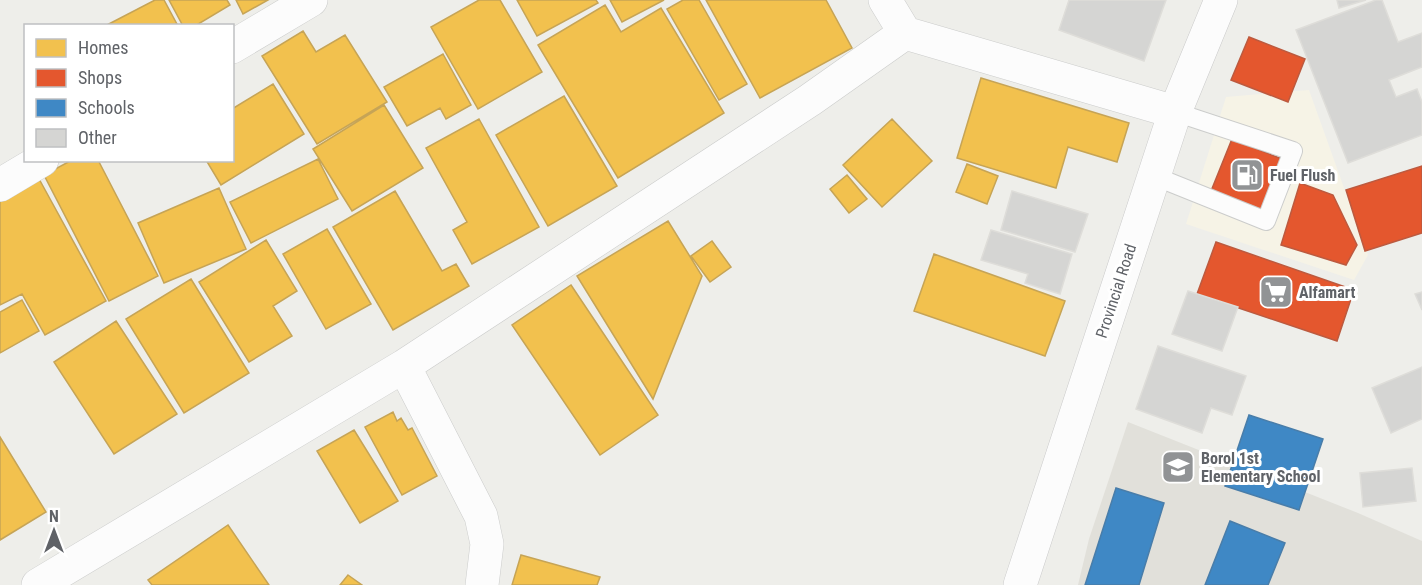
<svg xmlns="http://www.w3.org/2000/svg" width="1422" height="585" viewBox="0 0 1422 585" font-family="'Roboto Condensed',sans-serif">
	<style>
		.commercial { fill: #f6f3e6 }
		.education { fill: #e1e0da }
		.homes { fill: #f2c14e; stroke: #c6a456; stroke-width: 1.5 }
		.shops { fill: #e4572e; stroke: #bc5a3f; stroke-width: 1.5 }
		.schools { fill: #3f88c5; stroke: #497da9; stroke-width: 1.5 }
		.building { fill: #d5d5d3; stroke: #deddd9; stroke-width: 1.5 }
		.lines { fill: none; stroke-linecap: round; stroke-linejoin: round }
		.lane-casing { stroke: #cbcccb; stroke-width: 20 }
		.street-casing { stroke: #cbcccb; stroke-width: 34 }
		.secondary-casing { stroke: #cacaca; stroke-width: 34 }
		.lane { stroke: #fcfcfc; stroke-width: 18 }
		.street { stroke: #fcfcfc; stroke-width: 33 }
		.secondary { stroke: #fcfcfc; stroke-width: 33 }
		.labels { text-anchor: middle; dominant-baseline: central; stroke-width: 6; stroke-linejoin: round; paint-order: stroke }
		.poi-label { font-size: 16px; font-weight: bold; fill: #5f6267; stroke: #fff; text-anchor: start }
		.street-label { font-size: 16px; fill: #5f6267; stroke: #fff }
	</style>
	<rect width="100%" height="100%" fill="#eeeeea"/>
	<path class="commercial" d="M1309,90l59,165 -14,25 -168,-56 40,-127z"/>
	<path class="education" d="M1128,422l230,91 64,28v44h-344l11,-46z"/>
	<path class="homes" d="M155,0h9l14,26h-73z
		M169,0h58l3,5 -35,21h-12z
		M236,0h32l-25,14z
		M479,0h21l42,72 -64,37 -47,-82z
		M517,0h79l2,3 -61,33z
		M610,0h54l-42,22z
		M683,0h16l48,84 -28,16 -52,-91z
		M706,0h120l26,48 -92,50z
		M605,5l16,27 40,-24 63,105 -106,65 -80,-133z
		M303,31l13,21 29,-17 42,67 -70,42 -55,-88z
		M443,54l28,51 -25,14 -6,-11 -33,18 -23,-39z
		M981,78l148,45 -12,39 -49,-15 -12,41 -99,-30z
		M273,84l31,50 -83,51 -15,-25h26v-51z
		M564,96l53,90 -69,40 -52,-91z
		M384,105l39,63 -71,43 -39,-62z
		M479,119l60,108 -67,37 -19,-34 14,-8 -41,-74z
		M892,119l40,42 -50,46 -39,-42z
		M318,159l20,40 -87,44 -21,-41z
		M72,160h26l60,116 -49,25 -65,-126z
		M967,164l31,12 -11,28 -31,-12z
		M847,175l20,24 -18,14 -19,-24z
		M38,177l68,124 -61,34 -23,-41 -22,11v-107z
		M219,188l27,61 -82,34 -26,-60z
		M395,191l47,80 14,-7 13,22 -76,44 -60,-103z
		M668,221l34,55 -49,123 -76,-123z
		M327,229l44,75 -45,25 -43,-75z
		M266,240l31,51 -24,15 19,30 -43,26 -50,-80z
		M712,241l19,26 -21,15 -19,-26z
		M934,254l131,47 -20,55 -131,-45z
		M191,279l58,94 -65,40 -58,-94z
		M571,285l87,130 -58,40 -88,-130z
		M22,300l17,31 -39,22v-41z
		M116,321l61,93 -63,40 -60,-92z
		M393,412l4,9 4,-3 7,12 4,-2 25,48 -35,19 -37,-68z
		M354,430l44,71 -38,22 -43,-72z
		M0,437l46,75 -46,28z
		M228,525l41,60h-117l-4,-5z
		M521,555l79,22 -3,8h-85z
		M348,575l14,10h-22z"/>
	<path class="shops" d="M1249,37l56,22 -17,43 -57,-22z
		M1232,139l50,20 -21,52 -50,-20z
		M1422,166v67l-57,18 -19,-61z
		M1300,183l33,12 24,50 -11,20 -65,-20z
		M1216,242l138,48 -17,51 -140,-47z"/>
	<path class="schools" d="M1249,415l74,24 -24,71 -74,-24z
		M1116,488l48,15 -25,82h-54z
		M1230,521l55,22 -17,42h-63z"/>
	<path class="building" d="M1069,0h97l-22,61 -85,-31z
		M1337,0h29l-27,8z
		M1376,0h6l16,42 24,-9v34l-33,13 7,17 21,-8 5,13v33l-74,28 -52,-133z
		M1012,191l76,23 -13,38 -74,-22z
		M991,230l81,24 -12,40 -35,-11 3,-9 -47,-14z
		M1188,291l50,16 -16,44 -50,-17z
		M1422,292v18l-7,-16z
		M1158,346l88,30 -14,39 -21,-7 -9,25 -66,-24z
		M1422,367v52l-31,14 -19,-45z
		M1412,468l4,33 -53,6 -3,-34z"/>
	<g class="lines">
		<g class="lane-casing">
			<path id="lane" d="M1154,176l112,45 27,-70 -118,-39"/>
		</g>
		<g class="street-casing">
			<path id="street" d="M885,0l20,33 270,79
				M232,47l79,-47
				M0,185l42,-25
				M404,366l77,150 6,28 -5,41
				M38,585l366,-219 406,-266 95,-67"/>
		</g>
		<g class="secondary-casing">
			<path id="secondary" d="M1020,585l155,-473 46,-112"/>
		</g>
		<use href="#lane" class="lane"/>
		<use href="#street" class="street"/>
		<use href="#secondary" class="secondary"/>
	</g>
	<defs>
		<g id="fuel-square" transform="scale(1.725)"><rect x="-9" y="-9" width="18" height="18" rx="4" fill="#919395" stroke="#fff"/><path d="M-5.5-6h7V0h2V4h1.3V-2.5L3-4.5l.8-.8L6-3V5H2.5V1h-1V6h-7ZM-4.2-4.7v3.2H.2V-4.7Z" fill="#fff"/></g>
		<g id="supermarket-square" transform="scale(1.725)"><rect x="-9" y="-9" width="18" height="18" rx="4" fill="#919395" stroke="#fff"/><path d="M-6-5.5h2.5l.6 2H6L4.5 2H-2.5L-4.4-4H-6ZM-1.5 3.2a1.3 1.3 0 1 0 .1 0ZM3 3.2a1.3 1.3 0 1 0 .1 0Z" fill="#fff"/></g>
		<g id="school-square" transform="scale(1.725)"><rect x="-9" y="-9" width="18" height="18" rx="4" fill="#919395" stroke="#fff"/><path d="M0-5L7-2L0 1L-7-2ZM-4 1L0 2.5L4 1V4Q0 6-4 4Z" fill="#fff"/></g>
	</defs>
	<g fill-rule="evenodd">
		<use href="#fuel-square" x="1247" y="175"/>
		<use href="#supermarket-square" x="1276" y="292"/>
		<use href="#school-square" x="1178" y="467"/>
	</g>
	<g class="labels">
		<g class="poi-label">
			<text x="1270" y="175">Fuel Flush</text>
			<text x="1299" y="292">Alfamart</text>
			<text x="1201" y="458">Borol 1st<tspan x="1201" dy="18">Elementary School</tspan></text>
		</g>
		<g class="street-label">
			<text transform="translate(1116 291) rotate(-72)">Provincial Road</text>
		</g>
	</g>
	<rect x="24" y="24" width="210" height="138" fill="#ffffff" stroke="#bfc0c2" stroke-width="1.5"/>
	<rect x="36" y="39" width="30" height="18" fill="#f2c14e" stroke="#bfc0c2" stroke-width="1.5"/>
	<text x="78" y="54" font-size="18" fill="#5f6267">Homes</text>
	<rect x="36" y="69" width="30" height="18" fill="#e4572e" stroke="#bfc0c2" stroke-width="1.5"/>
	<text x="78" y="84" font-size="18" fill="#5f6267">Shops</text>
	<rect x="36" y="99" width="30" height="18" fill="#3f88c5" stroke="#bfc0c2" stroke-width="1.5"/>
	<text x="78" y="114" font-size="18" fill="#5f6267">Schools</text>
	<rect x="36" y="129" width="30" height="18" fill="#d5d5d3" stroke="#bfc0c2" stroke-width="1.5"/>
	<text x="78" y="144" font-size="18" fill="#5f6267">Other</text>
	<g transform="translate(54 531)" stroke="#ffffff" stroke-width="4.5" paint-order="stroke">
	<path d="M0-4.5L10 22L0 15L-10 22Z" fill="#5f6267"/>
	<text y="-9" font-size="16" font-weight="bold" text-anchor="middle" fill="#5f6267">N</text>
	</g>
</svg>
